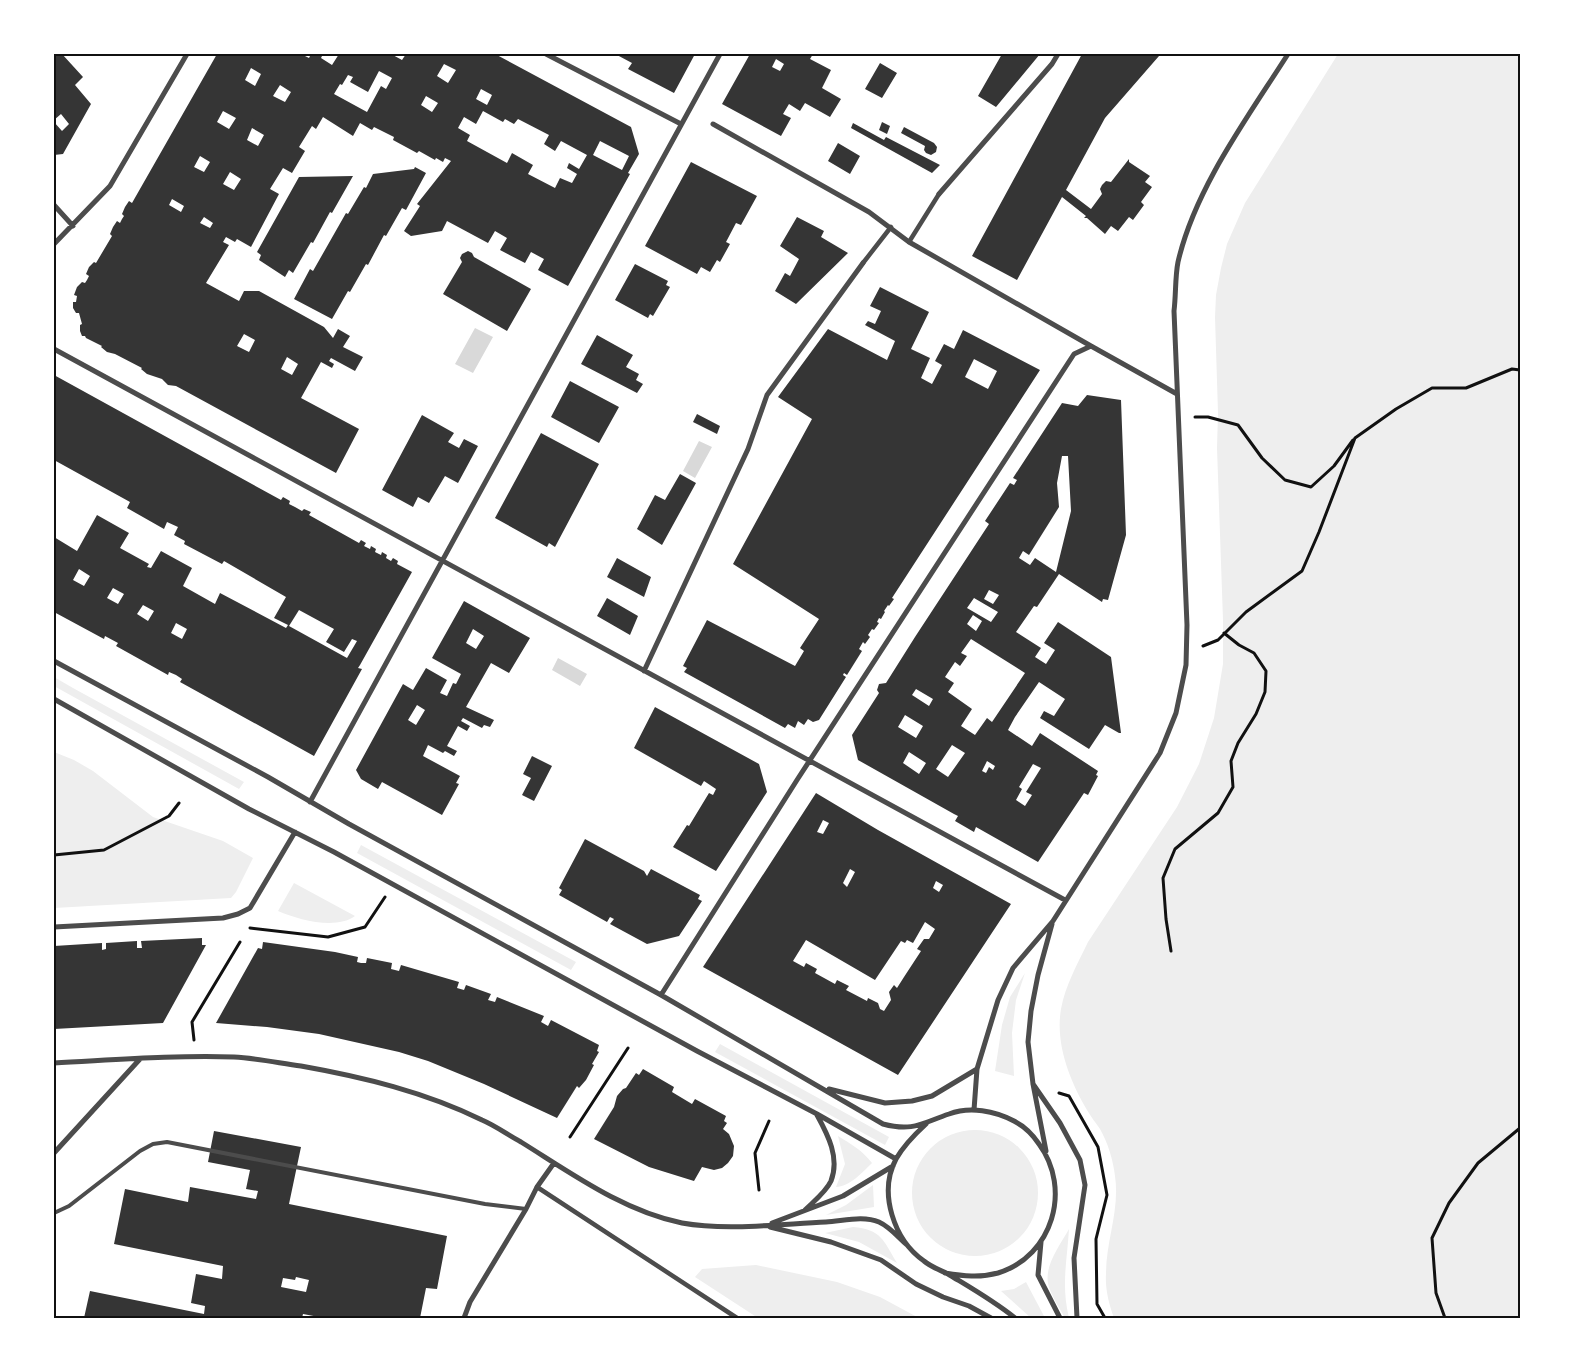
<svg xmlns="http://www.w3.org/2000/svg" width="1574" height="1372" viewBox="0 0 1574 1372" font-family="'Fira Sans',sans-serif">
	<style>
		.green { fill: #eee }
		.water { fill: #d9d9d9 }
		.building { fill: #353535; fill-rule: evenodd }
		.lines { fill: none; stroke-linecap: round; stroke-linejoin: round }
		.path { stroke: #111; stroke-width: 3 }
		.service { stroke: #4c4c4c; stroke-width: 4 }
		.pedestrian { stroke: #4c4c4c; stroke-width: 4.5 }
		.minor { stroke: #4c4c4c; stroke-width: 5 }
		.neatline { fill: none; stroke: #111; stroke-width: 2 }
	</style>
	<rect width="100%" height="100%" fill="#fff"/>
	<path class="green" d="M1338,54h182v1264h-406c-5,-14 -9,-29 -8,-44 0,-34 14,-64 9,-98 -2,-16 -7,-33 -15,-47 -4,-6 -9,-12 -13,-19 -17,-29 -32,-66 -26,-101 4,-23 17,-46 27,-67l89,-135 22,-43 15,-46 9,-54v-44l-6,-172 1,-35 -3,-96 1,-22 5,-27 6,-24 18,-41z
		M54,677l19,11 171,94 -5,7 -185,-103z
		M54,752l20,8 19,11 60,46 70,24 30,17 -17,34 -5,6 -177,10z
		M361,845l215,117 -5,8 -214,-117z
		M294,883l61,33c-19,14 -56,4 -77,-5z
		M1025,973l-9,27 -4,33 2,43 -19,-5 7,-46 8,-28z
		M720,1044l169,93 -4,8 -170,-93z
		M912 1193a63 63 0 1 1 126 0a63 63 0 1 1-126 0Z
		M838,1136c13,8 24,14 34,27 -9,9 -23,24 -36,24l9,-23z
		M873,1185l1,22 -48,8 20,-10z
		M853,1227c28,2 31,14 44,36l-38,-21 -34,-9z
		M1069,1229c-2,33 -8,56 0,89h-4c-5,-9 -11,-18 -15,-28 -9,-21 9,-43 19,-61z
		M756,1265l81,17 43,15 39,21h-161l-63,-41 7,-8z
		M1026,1282l19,36h-14l-30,-27 13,-2z"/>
	<path class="water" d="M475,328l18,9 -20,36 -18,-9z
		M699,441l13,6 -17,31 -12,-7z
		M558,658l29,16 -7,12 -28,-16z"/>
	<path class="building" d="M54,54h8l21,23 -8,8 16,19 -28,50 -9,1v-33l8,9 7,-7 -8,-10 -7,6z
		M217,54h84l8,4 2,-4h12l-2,4 11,7 7,-11h52l11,6 4,-6h89l136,73 8,27 -11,19 2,1 -62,112 -30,-16 6,-11 -13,-7 -6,11 -25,-13 7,-12 -12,-7 -7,12 -41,-22 -5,10 -31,5 -7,-5 16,-25 -3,-2 34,-43 -6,-3 -2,4 -7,-4 -1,2 -16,-9 -2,2 -24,-13 1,-3 -20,-10 -2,3 -12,-7 -7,13 -30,-19 -7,12 -4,-3 -13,21 6,4 -13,22 -9,-5 -13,21 9,5 -28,53 -14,-8 -2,3 -9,-5 -3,5 6,3 -23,38 33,18 5,-10h15l65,36 9,11 5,-9 12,7 -7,11 20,10 -8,14 -24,-13 -2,3 5,3 -2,4 -11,-6 -20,36 58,31 -23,44 -160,-87 -8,-1 -6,-6 -15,-5 -6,-5 1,-1 -27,-14 -8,-2 -6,-5 1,-1 -16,-8 -1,-2h-3l-2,-5v-6l2,-1 -3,-11h-3l-3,-5v-6h3l1,-6 -3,-1 3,-8 5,-5 3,1 2,-3 2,-4 -3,-2 3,-7 5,-5 2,1 16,-27 -2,-2 3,-7 4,-6 3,2 2,-4 2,-3 -2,-2 3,-7 4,-6 3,2zM444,64l12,6 -8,13 -11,-7zM251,68l10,6 -6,12 -10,-6zM379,71l13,7 -6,11 -5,-3 -14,26 -33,-18 6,-10 2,1 6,-10 5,2 -3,5 18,10zM280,85l11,7 -6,10 -12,-6zM481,89l11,6 -5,10 -11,-6zM426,96l12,7 -6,9 -11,-7zM223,111l13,7 -7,11 -12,-7zM483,111l20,11 2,-3 9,5 4,-5 31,16 -5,9 11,7 6,-10 26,14 -8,14 -10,-6 -2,5 10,6 -5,9 -12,-5 -5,10 -27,-14 5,-9 -21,-12 -5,10 -40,-22 3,-6 -12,-7 6,-11 12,7zM252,128l12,7 -6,11 -11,-6zM600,141l29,15 -7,14 -29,-15zM200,156l10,6 -6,10 -10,-5zM230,172l11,7 -7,11 -11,-6zM172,199l12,7 -3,6 -12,-7zM204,217l9,6 -3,5 -10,-5zM244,334l11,6 -6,12 -12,-6zM287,357l11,7 -6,11 -11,-6z
		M618,54h77l-21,39 -46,-24 4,-6 -15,-8z
		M750,54h63l-3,5 21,11 -9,18 19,11 -11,18 -25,-14 -5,8 -11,-7 -6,10 8,4 -10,18 -59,-32zM776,59l8,5 -4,7 -8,-4z
		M1002,54h38l-44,53 -18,-11z
		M1082,54h74l3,2 -54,62 -39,72 25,19 11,-15 -2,-5 2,-4 4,-4 5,1 18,-23v3l21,14 -5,6 7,5 -11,15 3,3 -11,15 -4,-3 -11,14 -7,-5 -6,8 -18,-16h-3l2,-2 -24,-19 -45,83 -45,-24z
		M880,63l17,10 -15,25 -17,-9z
		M882,122l8,4 -3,8 -8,-4z
		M853,123l31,17 2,-3 54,28 -8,8 -81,-45z
		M904,127l30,16 3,4 -1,5 -5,3 -5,-2 -2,-3 1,-4 -24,-13z
		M838,143l22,13 -10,18 -22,-13z
		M691,162l66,34 -16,29 -5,-2 -10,19 4,2 -10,18 -3,-2 -7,12 -9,-5 -4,7 -52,-28z
		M415,167l11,6 -20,37 -4,-2 -16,28 -2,-1 -16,30 -2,-1 -16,28 -2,-1 -16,28 -38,-20 16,-30 3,2 33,-58 2,1 16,-27 2,1 7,-14 41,-5z
		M353,176l-21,37 -2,-1 -17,31 -2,-1 -18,31 -4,-3 -4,7 -26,-17 2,-5 -4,-3 42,-75z
		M797,217l27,14 -3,6 27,16 -52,51 -21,-13 10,-18 5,3 9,-17 -19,-13z
		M468,251l4,2 2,4 57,32 -24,42 -64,-37 19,-32 -2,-4 2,-4z
		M635,264l33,17 -2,4 4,2 -17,29 -3,-2 -2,4 -33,-18z
		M880,287l49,25 -18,37 19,9 -9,20 11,6 10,-19 -7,-4 9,-17 10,5 9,-19 77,40 -148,228 2,1 -5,7 -1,-1 -4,6 1,1 -4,7 -2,-1 -2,4 2,1 -5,7 -2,-1 -4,6 2,2 -5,7 -2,-2 -4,7 3,2 -15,24 -3,-2 -1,2 3,2 -27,43 -6,2 -5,-3 -4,6 -6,-4 -3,7 -7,-4 -3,4 -101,-56 3,-4 -4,-2 24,-46 88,46 9,-15 -4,-3 19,-29 -86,-55 79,-145 -34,-22 50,-68 59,31 8,-19 -30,-16 3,-4 7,3 6,-13 -11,-5zM974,359l23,12 -9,18 -23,-12z
		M597,335l36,20 -7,12 13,7 -3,6 7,4 -6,9 -56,-29z
		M54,375l227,125 2,-3 7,4 -1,3 6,3 7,4 2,-2 7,3 -2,3 50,28 2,-3 5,3 -2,3 6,3 1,-3 5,3 -1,3 6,3 1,-3 5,3 -1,3 5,3 2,-3 5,3 -1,3 15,8 -52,93 -2,3 4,1 -48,87 -134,-74 2,-3 -6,-4 -7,-3 -1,3 -52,-29 2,-3 -13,-7 -1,3 -50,-27v-75l23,14 20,-36 32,18 -9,15 29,16 -2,3 4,1 10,-17 31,17 -9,18 32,18 5,-11 66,35 2,-3 -14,-7 12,-21 -62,-36 -2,3 -38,-20 1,-3 -11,-6 4,-8 -11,-5 -3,7 -37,-21 3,-6 -76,-42zM79,569l11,7 -6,10 -11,-6zM113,588l11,6 -6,10 -11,-6zM143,605l11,6 -6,10 -11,-7zM299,610l35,19 -8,13 18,10 8,-13 5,2 -10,17 -58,-32zM176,623l11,6 -5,10 -11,-6z
		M570,381l49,26 -20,36 -48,-26z
		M1087,395l34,5 5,135 -18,65 -5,-1 -1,3 -43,-28 -22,33 -3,-1 -18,26 25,16 -6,9 11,7 9,-14 -11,-7 14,-21 53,35 10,76h-2l-14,-8 -16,24 -49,-31 4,-7 10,5 11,-17 -26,-17 -24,35 -7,13 24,16 8,-13 58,38 -2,4 2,1 -10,19 -4,-2 -46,69 -62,-35 -2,5 -19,-11 3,-5 -4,-2 -96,-54 -6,-25 27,-42 -2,-3 2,-6 7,-1 29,-46 74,-113 -4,-3 25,-38 4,2 3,-5 -4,-2 49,-75 16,3zM1062,456h6l3,55 -15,61 -21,-14 -5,7 -11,-7 4,-7 6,4 30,-48 -2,-24zM989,590l10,5 -6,9 -9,-5zM974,598l24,14 -7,10 -24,-14zM973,615l9,6 -6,10 -9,-7zM971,639l54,34 -33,49 -5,-4 -12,17 -14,-9 11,-17 -24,-17 6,-9 -9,-6 10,-15 5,4 7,-10 -6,-3zM916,689l17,10 -4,7 -17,-11zM905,715l18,11 -7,12 -18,-11zM952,745l13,8 -17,24 -12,-8zM909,752l17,11 -7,11 -16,-11zM987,761l8,5 -2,4 -4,-3 -3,6 -4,-2zM1033,764l8,4 -15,24 6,3 -7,11 -9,-6 6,-11 -3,-2z
		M697,414l23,12 -3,8 -24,-12z
		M422,415l32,18 -6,9 11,6 5,-9 14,7 -20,37 -13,-7 -16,27 -11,-6 -5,10 -31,-17z
		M541,433l58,31 -44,83 -6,-4 -2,4 -52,-29z
		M680,474l16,9 -34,62 -25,-16 18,-34 10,5z
		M617,558l34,19 -7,20 -37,-20z
		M607,598l31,18 -8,19 -33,-19z
		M464,601l66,37 -21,35 -18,-10 -25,44 28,13 -4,7 -6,-2 -2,3 -19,-10 -2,3 9,5 -3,5 -9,-5 -11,20 10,5 -3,5 -9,-5 -2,2 -15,-8 -5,11 37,20 -4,7 3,1 -17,31 -60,-33 -4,7 -17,-10 -5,-9 47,-86 10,6 13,-22 21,12 -7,13 7,3 6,-13 3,1 5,-10 -29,-16zM473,629l11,7 -8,13 -10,-6zM417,705l8,5 -9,15 -8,-5z
		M655,707l104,57 8,28 -51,79 -43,-24 14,-22 2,1 20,-33 4,2 3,-6 -12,-8 -3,5 -67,-38z
		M532,756l20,10 -18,35 -12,-6 9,-17 -8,-4z
		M816,793l62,37 133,74 -113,171 -195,-108zM823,820l6,3 -6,11 -6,-2zM850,869l5,3 -8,15 -4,-4zM936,881l7,4 -4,7 -6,-4zM925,922l10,7 -6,10h-5l-7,10 4,2 -17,26 -7,11 -3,-3 -5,7 2,8 -7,11 -4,-2 -2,-6 -10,-5 -1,3 -21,-11 3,-4 -12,-6 -2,4 -20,-11 2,-4 -11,-6 -2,4 -11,-6 13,-21 69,40 26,-39 4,2 2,-3 6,3z
		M585,839l59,32 3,5 4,-7 49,26 -2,4 4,2 -23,35 -32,8 -37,-20 4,-5 -4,-2 -3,5 -48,-27 3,-5 -3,-2z
		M202,938v7h4l-43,78 -109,6v-83l48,-3v7l4,-1v-6l31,-2v7h5l-1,-7z
		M263,942l72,10 23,5 -1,5 4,1h5l1,-5 25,5 -1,6 8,2 2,-6 58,17 -2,6 7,2 2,-5 25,9 -3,6 7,2 2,-5 47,19 -3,6 7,4 3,-6 48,25 -2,6 2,1 -7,12 2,1 -8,15 -7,8 -2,-2 -20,32 -73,-34 -56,-23 -29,-9 -80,-18 -52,-7 -51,-4 42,-75 4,1z
		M643,1069l31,18 -2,5 20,12 3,-5 31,17 -2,5 3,2 -4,6 6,5 5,12 -1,10 -5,7 -6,5 -8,2 -12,-3 -8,14 -45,-14 -55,-28 20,-32 3,-11 6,-7 3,-1 10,-15 3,2z
		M214,1131l87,16 -12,57 158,32 -10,53 -11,-1 -6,30h-96l-21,-4 -1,4h-218l6,-27 114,23 1,-8 -14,-3 5,-29 26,5 1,-13 -109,-22 11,-55 63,13 2,-15 66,12 2,-8 -12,-2 4,-19 -42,-8zM296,1277l13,3 -3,12 -25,-5 2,-9 12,2z"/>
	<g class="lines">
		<path class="path" d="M1195,417h13l30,8 24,33 23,22 26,7 23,-21 19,-26
			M1203,646l15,-6 28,-28 56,-41 17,-39 36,-94 41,-29 36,-21h34l46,-19 8,1
			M54,855l50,-5 65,-34 10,-13
			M250,928l78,9 37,-10 20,-30
			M1171,951l-5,-32 -3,-41 12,-29 43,-36 15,-26 -2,-26 7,-18 18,-29 9,-22 1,-21 -12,-18 -15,-8 -15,-12
			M194,1040l-2,-18 48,-80
			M1059,1093l10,3 29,51 9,48 -11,44 1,65 8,14
			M570,1137l58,-89
			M759,1190l-4,-37 14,-32
			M1445,1318l-9,-25 -4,-55 17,-35 29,-40 42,-35"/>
		<path class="service" d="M54,1213l15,-7 71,-55 13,-7 14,-2 318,62 41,5"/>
		<path class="pedestrian" d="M909,242l30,-48
			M863,263l28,-36
			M537,1187l200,131"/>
		<path class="minor" d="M546,54l135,70
			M713,124l156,88 40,30 182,104
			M939,194l113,-130 6,-10
			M54,205l19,21
			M54,244l56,-58 77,-132
			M54,349l1011,551
			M54,661l214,116 81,47 312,171 222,129c30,8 39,-1 66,-10 21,-8 46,-3 65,7 10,5 19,14 25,23 33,45 14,112 -41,129 -18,5 -35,3 -53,0
			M644,671l104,-222 19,-54 96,-132
			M54,699l195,110 85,43 363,199 120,63 79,45
			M310,802l410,-748
			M54,927l169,-9 15,-4 12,-6 45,-76
			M661,995l136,-215 277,-426 17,-8 86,48
			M54,1063c60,-3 120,-8 180,-6 22,1 45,6 67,9 62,11 124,26 181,54 14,6 26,15 39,22 50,31 102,69 161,81 44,8 99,1 144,-1 17,-1 37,-7 53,0 11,5 19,15 28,23
			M1033,1084l27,39 20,37 5,25 -11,73 3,60
			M829,1089l56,14 27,-2 20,-5 45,-27
			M974,1110l3,-41 21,-69 15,-32 40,-47 107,-168 16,-40 10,-48 1,-40 -13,-314c2,-16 1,-34 4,-49 17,-74 70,-145 110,-208
			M926,1124c-12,11 -22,21 -30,35 -18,34 -2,81 28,102 7,6 16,9 24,13 23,14 46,27 67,44
			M1046,1151l-13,-67 -5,-42 3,-31 7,-36 14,-51
			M54,1153l86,-94
			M805,1210c8,-8 21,-18 26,-29 9,-23 -3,-46 -14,-66
			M772,1223l71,-27 50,-30
			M770,1227l61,15 50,18 35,24 27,13 26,9 22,12
			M1041,1242l-3,33 22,43
			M464,1318l6,-16 56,-93 11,-22 17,-24"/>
	</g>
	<rect width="1574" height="1372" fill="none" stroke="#ffffff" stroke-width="110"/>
	<rect x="55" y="55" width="1464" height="1262" class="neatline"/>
</svg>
